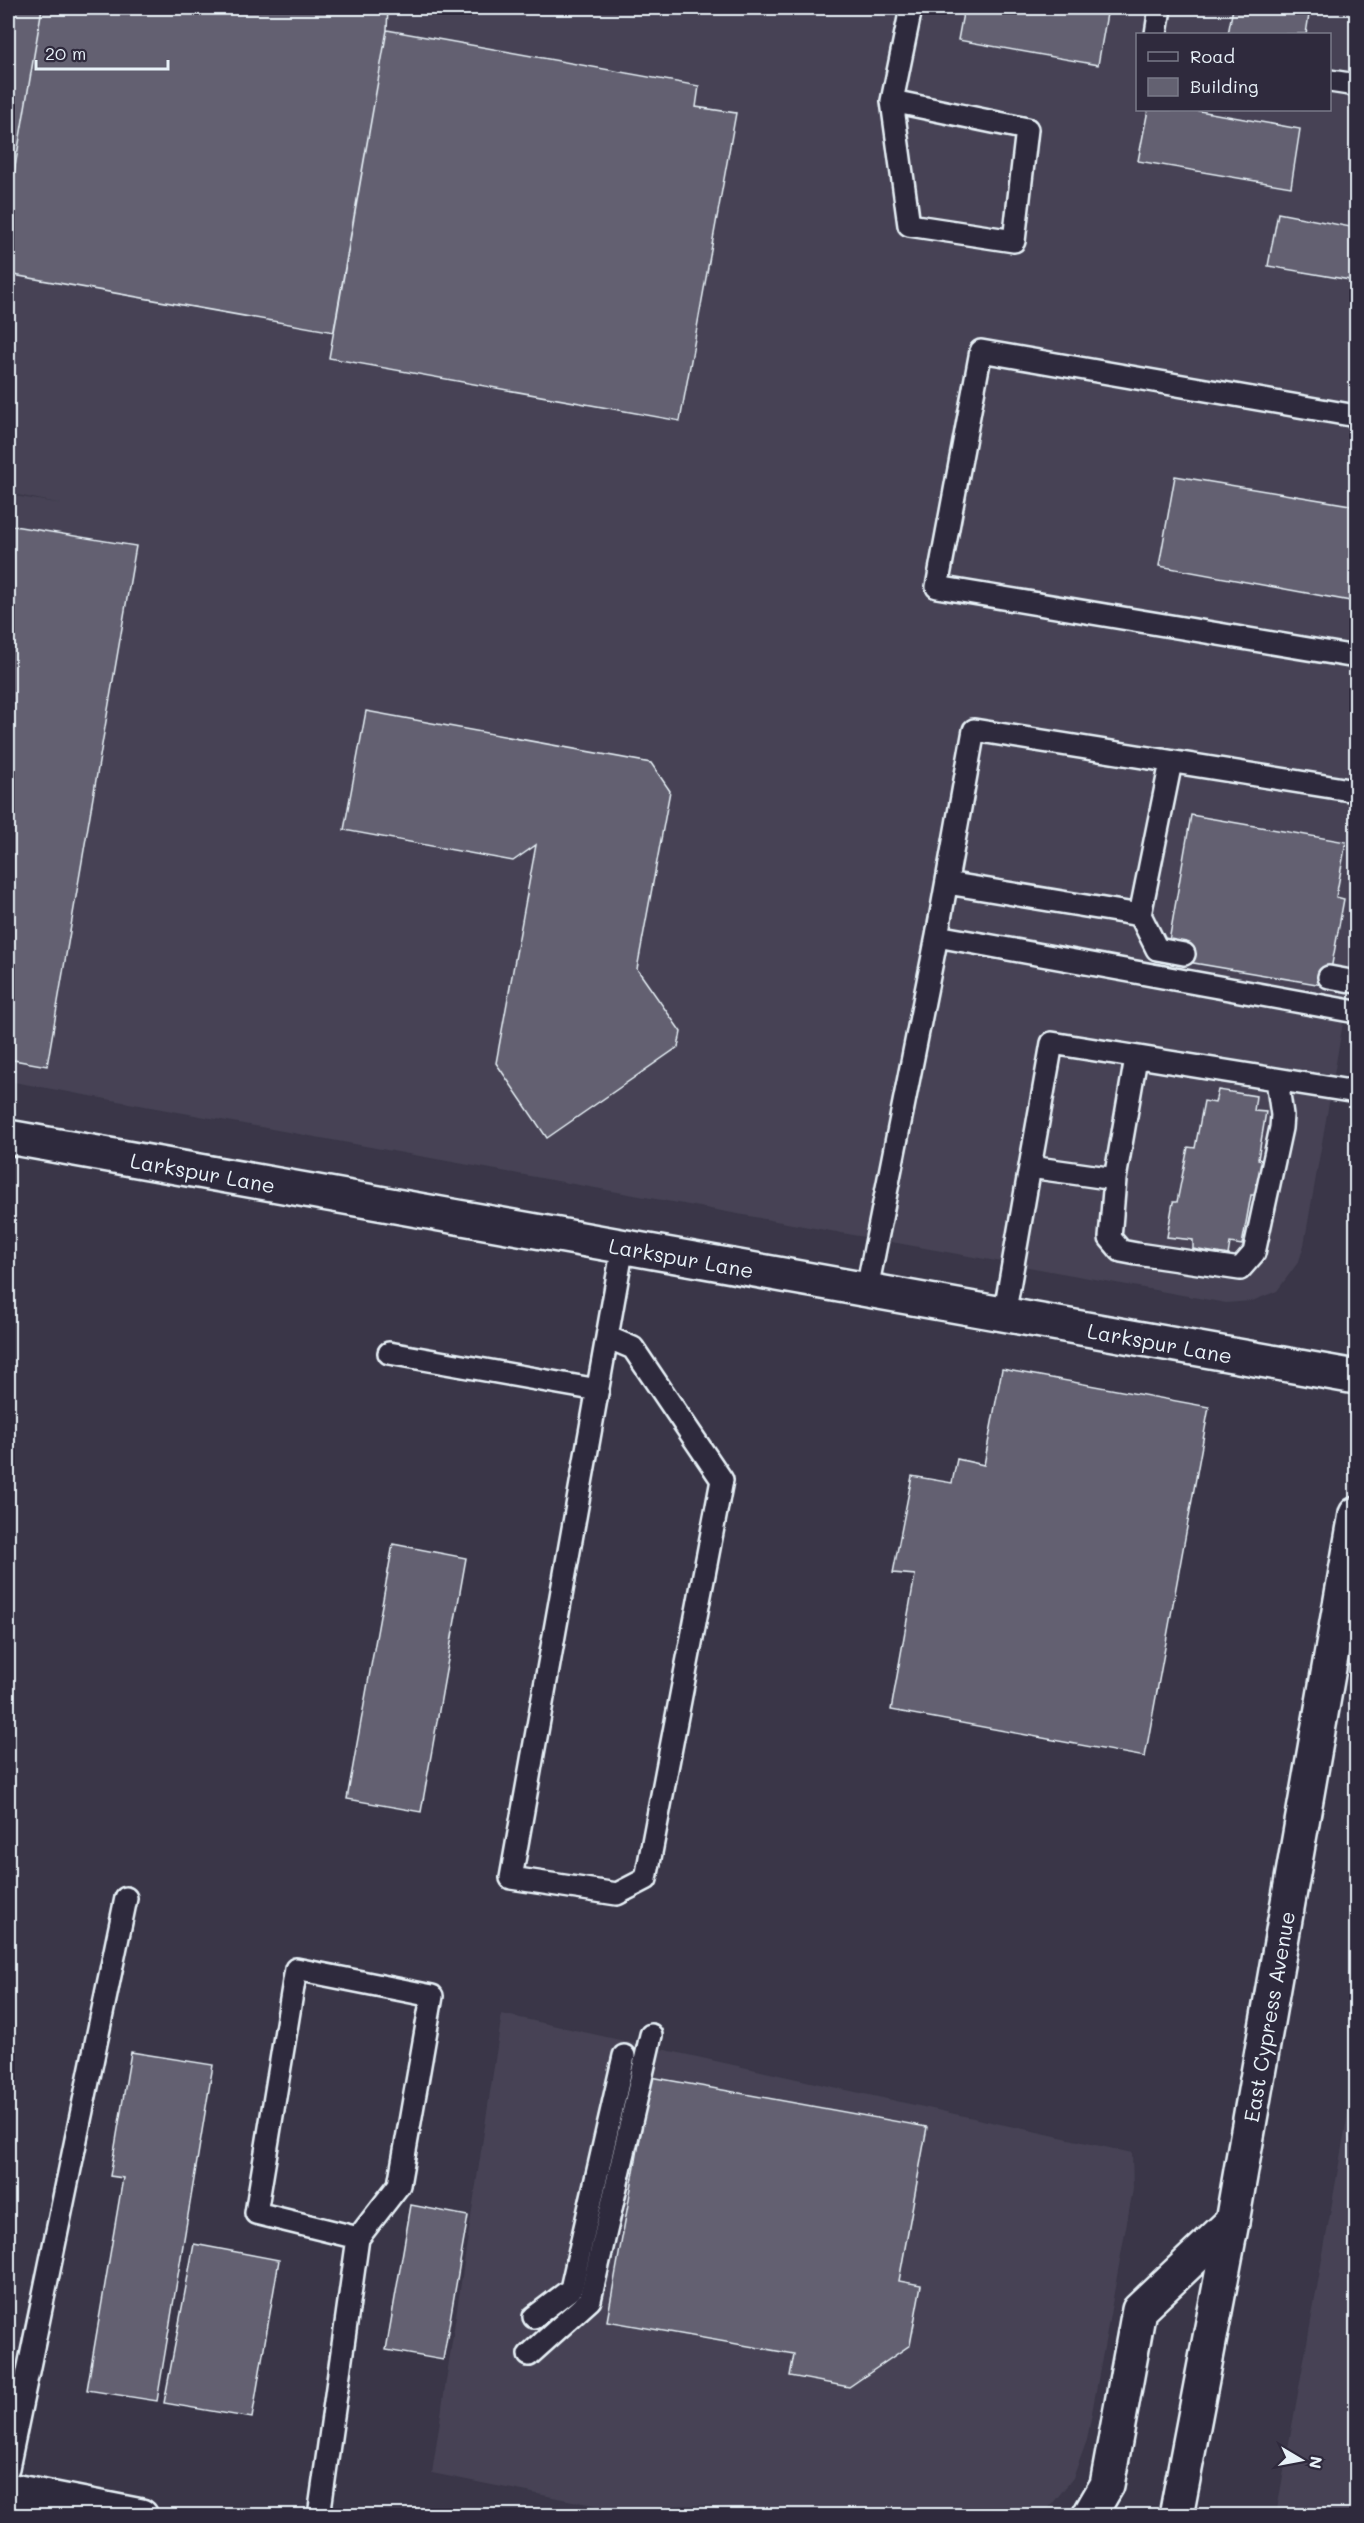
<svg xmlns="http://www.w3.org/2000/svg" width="1364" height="2523" viewBox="0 0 1364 2523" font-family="Mali,sans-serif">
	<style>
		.built { fill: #464354; fill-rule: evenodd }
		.building { fill: #636171; stroke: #e8f1f8; stroke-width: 1.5 }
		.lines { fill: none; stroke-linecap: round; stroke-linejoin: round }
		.service-casing { stroke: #e8f1f8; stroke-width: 26 }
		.minor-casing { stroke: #e8f1f8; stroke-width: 38 }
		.secondary-casing { stroke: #e8f1f8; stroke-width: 38 }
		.service { stroke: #2f2a3d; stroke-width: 21 }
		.minor { stroke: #2f2a3d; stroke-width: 33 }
		.secondary { stroke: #2f2a3d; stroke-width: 33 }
		.labels { text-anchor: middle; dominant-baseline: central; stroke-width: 4.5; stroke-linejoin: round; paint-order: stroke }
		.street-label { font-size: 21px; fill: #e8f1f8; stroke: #2f2a3d }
	</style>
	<rect width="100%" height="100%" fill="#3a3648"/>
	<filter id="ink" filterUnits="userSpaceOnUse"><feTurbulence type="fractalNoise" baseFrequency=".0167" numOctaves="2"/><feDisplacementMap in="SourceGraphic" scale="12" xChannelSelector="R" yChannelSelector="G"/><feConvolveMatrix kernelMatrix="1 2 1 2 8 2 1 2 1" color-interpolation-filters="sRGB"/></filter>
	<g filter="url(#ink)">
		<path class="built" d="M8,8h1348v941l-52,296 -5,16 -22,30 -25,10 -26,2 -1218,-222v-586l54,9 -54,-11zM1138,34h192v76h-192z
			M502,2014l630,139 1,36 -46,251 -14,38 -20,25 -11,12 -252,1 -76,-10 -31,-1 -65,5 -186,-37z
			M1356,2068v447h-80l42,-233z"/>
		<path class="building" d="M8,8h34l-34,200z
			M42,8h346l-1,22 -53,302 -326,-58v-66z
			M964,8h144l-10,57 -140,-25z
			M1233,8h77l-4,26h-78z
			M387,30l312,56 -3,21 40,6 -56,308 -351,-63z
			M1148,110h46l106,19 -9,58 -153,-26z
			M1278,213l78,15v53l-88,-15z
			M1175,476l181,30v96l-197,-36z
			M8,525l128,21 -89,520 -39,-7z
			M366,711l285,52 19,28 -33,178 44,63 -3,15 -131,91 -51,-75 40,-218 -23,16 -169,-31z
			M1191,815l155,27 -10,55 8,2 -16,87 -146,-25 -13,-20z
			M1218,1090l38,6 -2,15 12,1 -8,47 4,1 -6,35h-5l-9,50 -12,-2 -2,12 -35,-6v-9l-26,-3 6,-35h4l11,-55 7,1 9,-47 11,2z
			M1002,1369l207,38 -64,350 -254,-47 24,-135 -22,-2 19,-97 40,7 5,-24 27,6z
			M393,1544l73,14 -45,254 -74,-13z
			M131,2052l82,13 -56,336 -70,-11 36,-212 -13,-2z
			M651,2077l276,50 -28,154 22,4 -11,60 -61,42 -59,-11 4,-22 -187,-33z
			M411,2205l57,11 -25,144 -57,-10z
			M194,2244l85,16 -27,158 -88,-15z"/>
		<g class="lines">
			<g class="service-casing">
				<path id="service" d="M1156,34l4,-26
					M1330,81l26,4
					M892,101l135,28 -13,112 -105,-16 -17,-124 19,-93
					M1356,416l-375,-65 -44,236 419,70
					M1171,762l-31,153 17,34 27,5
					M947,883l193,32
					M937,936l419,76
					M1329,977l27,5
					M1136,1058l-21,121 -5,59 11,13 16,3 103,15 14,-16 27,-125 1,-13 -5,-35
					M1030,1167l22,-124 304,49
					M867,1289l70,-353 37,-206 382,61
					M1004,1316l26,-149 85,12
					M607,1337l-96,541 106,16 29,-15 76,-399 -89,-132 -26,-11 16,-91
					M389,1353l209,37
					M534,2317l37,-28 53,-233
					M529,2355l61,-55 61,-265
					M8,2468l118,-570
					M319,2516l39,-278 41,-53 33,-189 -136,-27 -40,244 102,25"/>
			</g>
			<g class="minor-casing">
				<g id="minor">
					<path id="s1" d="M8,1137l1348,240"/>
				</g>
			</g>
			<g class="secondary-casing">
				<g id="secondary">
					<path d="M8,2490l133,26"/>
					<path d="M1089,2516l18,-31 32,-175 93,-88"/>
					<path id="s2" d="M1176,2516l56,-294 124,-708"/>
				</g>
			</g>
			<use href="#service" class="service"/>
			<use href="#minor" class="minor"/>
			<use href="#secondary" class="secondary"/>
		</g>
	</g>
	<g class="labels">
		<g class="street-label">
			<text stroke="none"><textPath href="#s1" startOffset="198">Larkspur Lane</textPath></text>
			<text stroke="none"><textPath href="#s1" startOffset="684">Larkspur Lane</textPath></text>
			<text stroke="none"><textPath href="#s1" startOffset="1170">Larkspur Lane</textPath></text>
			<text stroke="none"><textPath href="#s2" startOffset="508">East Cypress Avenue</textPath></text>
		</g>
	</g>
	<rect width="1364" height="2523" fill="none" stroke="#2f2a3d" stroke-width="30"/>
	<rect x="15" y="15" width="1334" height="2493" fill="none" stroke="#e8f1f8" stroke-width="2" filter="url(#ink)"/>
	<rect x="1136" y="33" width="195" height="78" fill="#2f2a3d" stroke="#797a88" stroke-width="1.5"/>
	<rect x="1148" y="52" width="30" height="9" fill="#2f2a3d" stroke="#797a88" stroke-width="1.5"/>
	<text x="1190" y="63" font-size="18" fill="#e8f1f8">Road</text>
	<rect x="1148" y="78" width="30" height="18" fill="#636171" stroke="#797a88" stroke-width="1.5"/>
	<text x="1190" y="93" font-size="18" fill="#e8f1f8">Building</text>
	<g transform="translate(1301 2460) rotate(100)" stroke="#2f2a3d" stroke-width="4.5" paint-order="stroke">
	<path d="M0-4.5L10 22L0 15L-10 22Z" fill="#e8f1f8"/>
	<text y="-9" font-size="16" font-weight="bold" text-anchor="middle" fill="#e8f1f8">N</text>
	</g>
	<path d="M36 60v9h132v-9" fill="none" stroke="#e8f1f8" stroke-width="3"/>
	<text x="45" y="60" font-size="18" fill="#e8f1f8" stroke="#2f2a3d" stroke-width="4.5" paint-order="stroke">20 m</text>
</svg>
